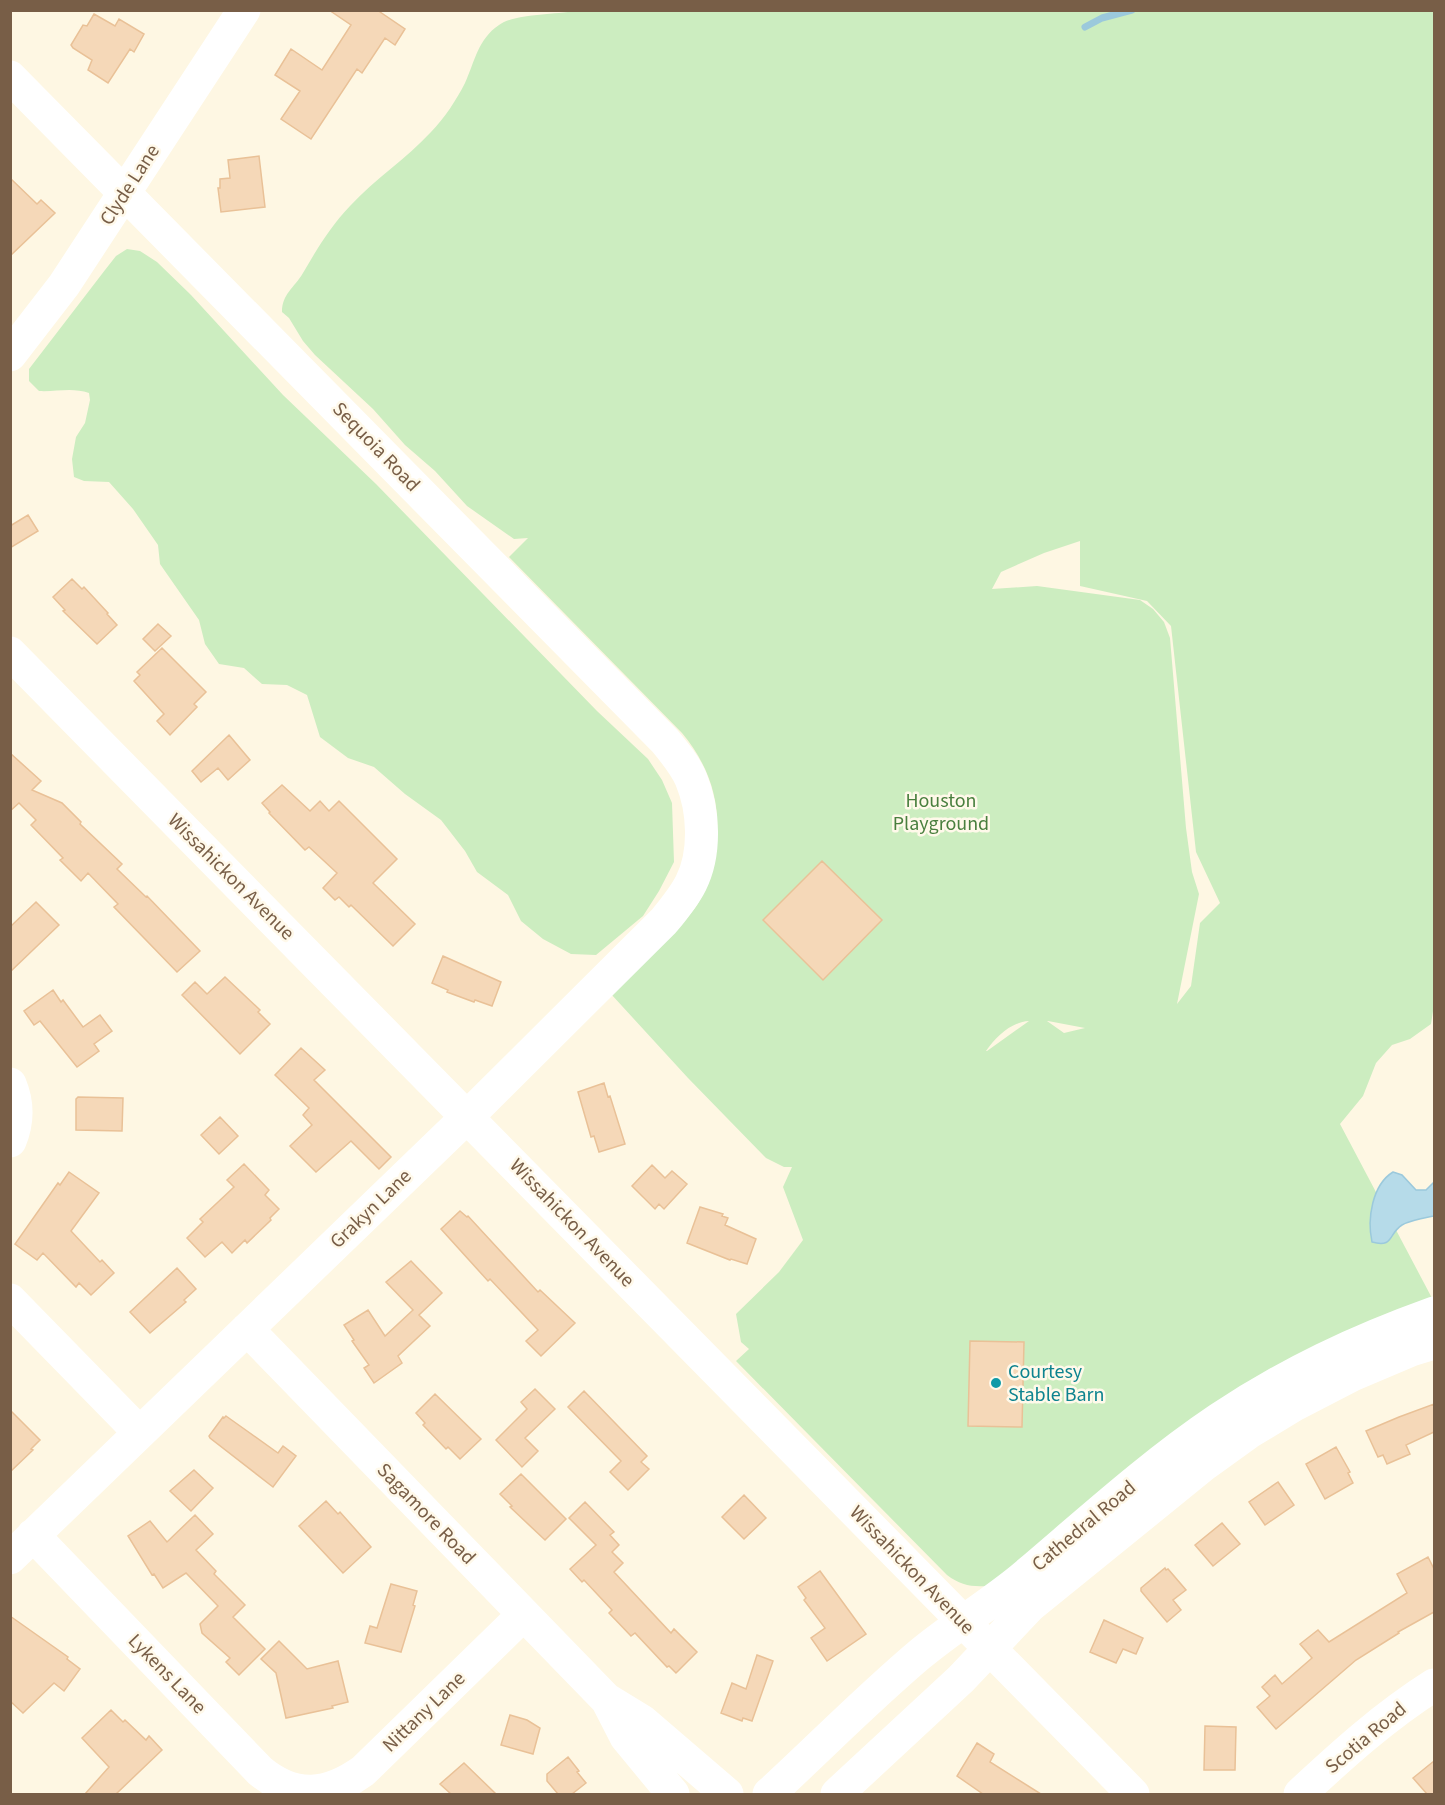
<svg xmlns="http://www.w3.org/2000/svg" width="1445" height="1805" viewBox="0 0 1445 1805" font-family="'Source Sans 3',sans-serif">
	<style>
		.green { fill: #ccedc0; fill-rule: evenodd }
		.water { fill: #b6dbe9; stroke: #9bc9dc; stroke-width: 1.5 }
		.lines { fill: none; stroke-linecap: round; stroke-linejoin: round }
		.stream { stroke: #9bc9dc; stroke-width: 7 }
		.building { fill: #f5d8b8; stroke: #e9c197; stroke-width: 1.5 }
		.minor { stroke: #fff; stroke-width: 33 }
		.culture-dot { fill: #0f9aa8; stroke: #fff9ea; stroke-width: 2 }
		.labels { text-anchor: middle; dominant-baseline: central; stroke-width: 5; stroke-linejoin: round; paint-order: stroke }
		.street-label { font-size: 20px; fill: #785e47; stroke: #fff9ea }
		.park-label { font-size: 20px; fill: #497f3e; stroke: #fff9ea }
		.culture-label { font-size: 20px; fill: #0d838f; stroke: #fff9ea; text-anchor: start }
	</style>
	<rect width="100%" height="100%" fill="#fef7e3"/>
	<path class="green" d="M579,10l855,1v1000h-1l-2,13 -21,15 -18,6 -16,18 -13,33 -23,28 93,176 -446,286c-16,1 -27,-1 -40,-11l-211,-214 13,-12 -8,-7 -5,-28 43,-42 24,-32 -20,-53 9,-20h-8l-18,-9 -78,-80 -77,-84c28,-28 60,-55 84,-86 8,-11 12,-25 16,-38 14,-51 5,-96 -29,-137l-173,-176 19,-19 -14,1 -47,-33 -32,-35 -30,-26 -32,-36 -58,-54 -12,-14 -14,-23 -7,-6c0,-18 12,-24 21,-39 14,-24 27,-46 47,-67 25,-27 56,-47 81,-74 13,-13 26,-33 34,-49 10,-22 13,-44 34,-58 16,-12 60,-10 80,-15zM1080,541v45l67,15 24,25 25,226 24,51 -20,20 -9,63 -14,18 22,-110 -7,-22 -6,-44 -16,-190 -6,-16 -11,-13 -13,-9 -103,-14 -45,3 9,-17 43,-19zM1029,1021l-42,30h-1c10,-14 25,-29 43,-30zM1047,1021h1l37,7 -21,5z
		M127,249l13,2 17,11 34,33 92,100 93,89 221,227 51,48 14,21 10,23 2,59 -15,29 -16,25 -47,39 -25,-1 -28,-15 -22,-18 -13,-26 -31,-23 -12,-21 -24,-31 -36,-26 -31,-27 -26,-9 -28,-21 -13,-42 -20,-10 -25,-1 -18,-16 -25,-4 -14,-20 -6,-24 -39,-56 -2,-19 -25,-36 -24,-27 -25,-1 -10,-4 -2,-18 4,-22 9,-14 5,-23 -1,-7c-17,-6 -33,-1 -50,-2l-10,-10v-12l76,-99 11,-14z"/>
	<path class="water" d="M1393,1172l9,3 14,15h10l8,-8v34c-10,2 -23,4 -32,9 -14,9 -8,23 -30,17 -5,-23 0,-57 21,-70z"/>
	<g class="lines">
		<path class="stream" d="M1085,27l17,-9 30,-8"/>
	</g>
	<path class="building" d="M329,10h48l28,19 -10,16 -10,-7 -23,35 -5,-4 -46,70 -30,-20 19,-28 -25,-16 16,-26 31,21 29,-45z
		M94,14l21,12 4,-7 25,15 -10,18 -4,-3 -22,34 -20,-13 4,-10 -19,-12 -2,-3 12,-20 4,1z
		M259,156l6,51 -44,5 -3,-24h2v-9l10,-1 -2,-18z
		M10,178l27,26 4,-4 14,13 -45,43z
		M28,515l10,16 -28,17v-22z
		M72,579l10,10 2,-2 24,26 -1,1 10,11 -20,19 -34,-33 2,-1 -12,-13z
		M158,624l13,12 -16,15 -12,-12z
		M162,648l44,44 -12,12 3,3 -27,28 -13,-14 7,-7 -30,-33 6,-6 -3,-3z
		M229,735l21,25 -22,20 -10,-12 -17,14 -9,-11z
		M10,753l31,28 -9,9 30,13 19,19 -1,2 42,40 -5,5 29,28 1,-1 53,55 -23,21 -63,-65 4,-3 -30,-31 -7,8 -21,-21 3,-2 -32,-33 5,-5 -17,-17 -9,8z
		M282,785l28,26 10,-10 9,10 10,-10 58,58 -24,24 42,41 -22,22 -42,-41 -2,2 -10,-10 -4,3 -12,-12 14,-15 -28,-26 -4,3 -36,-37 1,-1 -8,-9z
		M822,861l60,59 -59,60 -60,-60z
		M36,902l23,23 -49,47v-45z
		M443,956l58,26 -9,24 -17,-6 -1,2 -27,-10 1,-2 -16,-7z
		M225,977l35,33 -2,2 12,12 -30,30 -58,-59 13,-13 12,12z
		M53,990l8,12 2,-2 20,27 17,-12 12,16 -18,13 5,7 -22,16 -37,-46 -6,4 -10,-14z
		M301,1048l24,22 -11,10 77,77 -12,12 -28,-28 -35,31 -26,-26 22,-21 -9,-10 6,-7 -34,-33z
		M604,1083l4,14 2,-1 15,48 -26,8 -5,-16 -3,1 -13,-45z
		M78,1097l45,1 -1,33 -46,-1v-31z
		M220,1117l18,19 -19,18 -18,-19z
		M244,1164l25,26 -4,5 14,14 -9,9 1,2 -24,23 -2,-3 -13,13 -10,-11 -17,15 -18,-19 16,-16 -3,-3 34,-32 -7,-7z
		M652,1165l13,13 7,-7 15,13 -23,25 -5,-5 -4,5 -23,-23z
		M69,1172l30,21 -28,38 29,31 2,-2 12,13 -23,22 -12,-12 -3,4 -33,-34 -6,7 -22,-16 43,-61 2,2z
		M700,1207l23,7 -1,2 6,2 -3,7 31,14 -9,25 -16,-5 -1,1 -43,-17z
		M460,1211l7,6 1,-1 70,76 2,-2 35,33 -34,33 -15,-15 12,-11 -48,-51 -2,2 -47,-52z
		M411,1261l31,32 -23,22 11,11 -32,30 4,7 -28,20 -10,-15 5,-3 -17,-24 2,-1 -10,-15 24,-15 17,26 28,-26 -27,-28z
		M177,1268l19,21 -12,11 2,2 -36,31 -20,-21z
		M970,1341l54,1 -2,85 -54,-1z
		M535,1389l20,20 -30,29 13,13 -16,16 -26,-27 31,-31 -6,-7z
		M584,1391l63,65 -6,6 8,7 -21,21 -18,-18 11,-11 -53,-54z
		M435,1394l46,45 -21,20 -12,-12 -2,2 -23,-24 2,-2 -9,-10z
		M1434,1404v28l-28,13 4,9 -23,10 -4,-9 -5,2 -12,-26 33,-14z
		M10,1410l30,30 -9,9 2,1 -23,22z
		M226,1416l52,37 5,-7 13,10 -23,31 -63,-49 -1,-2 14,-19 1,1z
		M1336,1447l14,25 -2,1 5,10 -28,16 -19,-35z
		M194,1470l19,18 -22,23 -21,-20z
		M521,1474l45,45 -21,21 -35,-33 2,-1 -12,-12z
		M1278,1482l16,23 -29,20 -16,-23z
		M744,1495l22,23 -22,21 -22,-22z
		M326,1501l12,13 2,-2 31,35 -28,26 -44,-47z
		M585,1502l29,30 -4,3 9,10 -7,7 11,11 -9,9 57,61 3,-4 23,23 -21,21 -7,-7 -2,1 -32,-34 -4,3 -22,-23 3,-3 -28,-30 -2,2 -12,-13 26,-24 -27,-27z
		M195,1515l18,19 -17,16 20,21 -2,3 31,31 -12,12 32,32 -26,26 -13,-13 4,-4 -28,-25 -2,-9 18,-18 -32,-33 -23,15 -9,-14 -2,1 -24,-39 22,-15 17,21z
		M1222,1523l18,21 -27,22 -18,-21z
		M1428,1557l6,12v43l-36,20 1,1 -43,27 -80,69 -19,-22 13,-11 -8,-9 13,-12 7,9 30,-26 -12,-14 18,-14 11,12 78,-49 -10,-19z
		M1165,1568l1,2 2,-1 18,21 -13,10 8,10 -14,12 -26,-31v-3z
		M820,1571l46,63 -39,27 -16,-23 14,-10 -21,-28 2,-2 -8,-11z
		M391,1584l26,7 -4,14 2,1 -14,46 -36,-9 5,-17 7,2z
		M10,1616l58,41 -1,2 13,10 -16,22 -10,-8 -31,30 -13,-12z
		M1104,1620l39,18 -7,16 -13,-5 -7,14 -26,-11z
		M279,1641l28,28 31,-8 10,41 -16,4 1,2 -47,10 -10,-45 -15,-14z
		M757,1655l16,6 -21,60 -9,-3 -1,3 -21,-8 11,-30 14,6z
		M111,1710l12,12 2,-2 21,20 3,-4 13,14 -46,44h-31l24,-27 -27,-29z
		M510,1715l17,5 13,8 -7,26 -32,-9z
		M1205,1726l31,1 -1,43h-31z
		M977,1743l17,11 -4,8 51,32h-58l-26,-18z
		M568,1757l11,14 -2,1 9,11 -14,11h-14l-11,-13v-7z
		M1434,1761v33h-7l-14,-16z
		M464,1763l32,31h-45l-11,-10z"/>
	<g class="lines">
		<path class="minor" d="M10,77l655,664c10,12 20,24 26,38 13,31 15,74 0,104 -7,14 -17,26 -27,38l-197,196 -457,441
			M10,355l54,-70 180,-275
			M10,653l1123,1141
			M10,1084c8,19 8,38 0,57
			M10,1300l129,132
			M247,1329l359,370 36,22 85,73
			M33,1535l227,236c35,29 68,25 103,0l160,-156
			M607,1700l19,37 47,57
			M769,1794c50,-46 98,-95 150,-139 32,-27 69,-49 102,-76 64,-54 128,-113 198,-160 69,-46 137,-78 215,-106
			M837,1794l124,-115 69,-73 175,-142 43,-31 48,-29 56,-29 59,-25 23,-7
			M1300,1794c43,-40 85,-78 134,-109"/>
	</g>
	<circle class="culture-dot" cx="996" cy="1383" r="6"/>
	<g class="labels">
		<g class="street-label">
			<text transform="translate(130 185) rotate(-57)">Clyde Lane</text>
			<text transform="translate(376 447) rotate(46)">Sequoia Road</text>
			<text transform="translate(231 877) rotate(45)">Wissahickon Avenue</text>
			<text transform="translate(371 1209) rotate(-44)">Grakyn Lane</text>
			<text transform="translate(572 1223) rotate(46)">Wissahickon Avenue</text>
			<text transform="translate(426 1514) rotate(46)">Sagamore Road</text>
			<text transform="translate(1084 1526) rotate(-40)">Cathedral Road</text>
			<text transform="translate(912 1570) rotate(46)">Wissahickon Avenue</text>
			<text transform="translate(167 1674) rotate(46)">Lykens Lane</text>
			<text transform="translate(424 1712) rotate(-44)">Nittany Lane</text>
			<text transform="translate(1366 1738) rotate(-40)">Scotia Road</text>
		</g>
		<g class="park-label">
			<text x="941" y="801">Houston<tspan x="941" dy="23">Playground</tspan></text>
		</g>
		<g class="culture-label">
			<text x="1008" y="1372">Courtesy<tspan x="1008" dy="23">Stable Barn</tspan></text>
		</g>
	</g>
	<rect width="1445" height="1805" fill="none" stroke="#785e47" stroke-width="24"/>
</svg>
